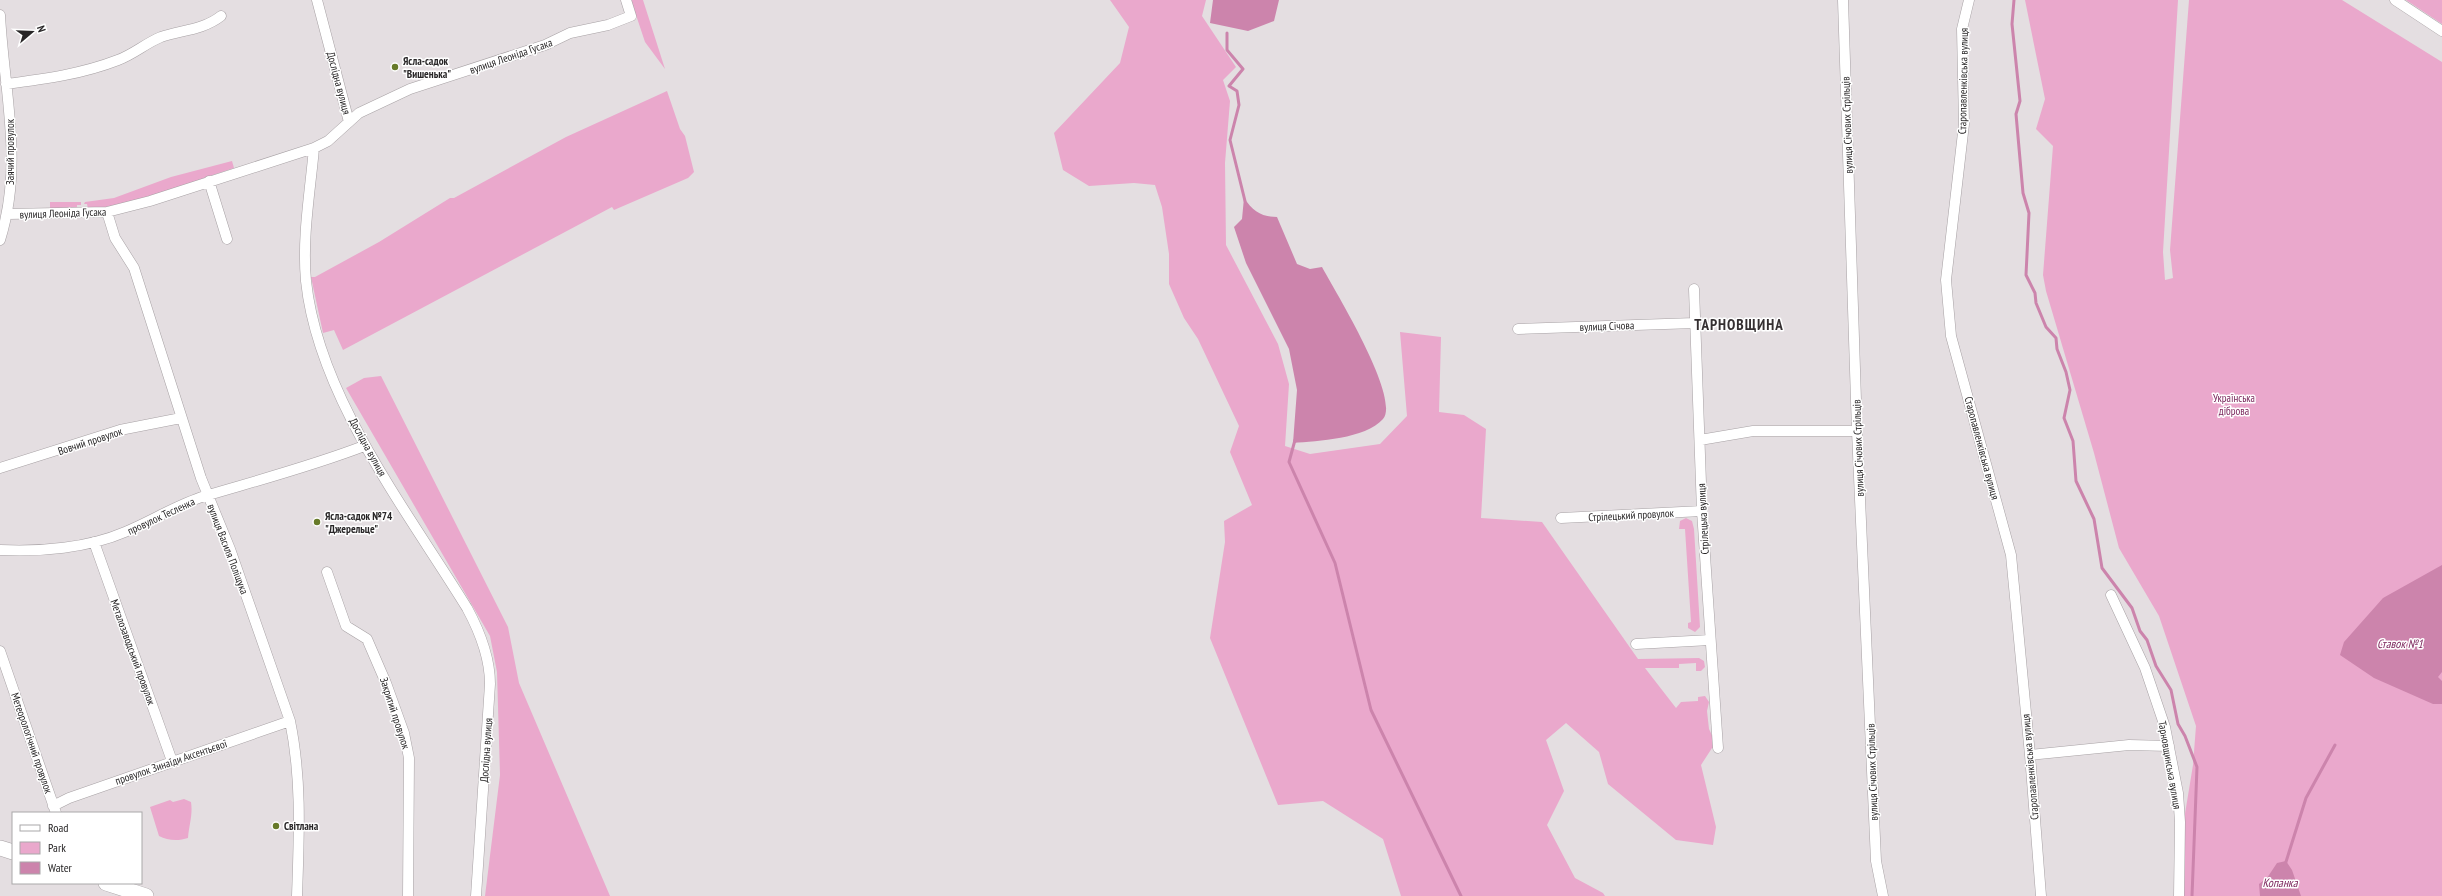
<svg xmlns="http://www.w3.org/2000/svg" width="2442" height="896" viewBox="0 0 2442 896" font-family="'PT Sans Narrow',sans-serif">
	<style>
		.green { fill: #eaa8cc }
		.water { fill: #cc84ac }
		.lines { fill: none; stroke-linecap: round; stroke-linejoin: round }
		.stream { stroke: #cc84ac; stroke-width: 3 }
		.street-casing { stroke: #a7a1a4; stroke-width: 11 }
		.secondary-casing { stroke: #a7a1a4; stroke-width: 16 }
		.street { stroke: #fff; stroke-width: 10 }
		.secondary { stroke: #fff; stroke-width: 15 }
		.poi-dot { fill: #677a29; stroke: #fff; stroke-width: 1.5 }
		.labels { text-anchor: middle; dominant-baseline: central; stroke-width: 3; stroke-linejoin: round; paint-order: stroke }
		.street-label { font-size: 11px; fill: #282627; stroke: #fff }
		.poi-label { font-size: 11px; font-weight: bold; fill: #282627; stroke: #fff; text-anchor: start }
		.park-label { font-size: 11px; fill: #78245a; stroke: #fff }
		.water-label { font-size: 12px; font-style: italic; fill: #7f2a5f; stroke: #fff }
		.district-label { font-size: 15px; font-weight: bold; letter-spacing: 1px; fill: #342f31; stroke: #fff }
	</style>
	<rect width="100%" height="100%" fill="#e4dee1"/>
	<path class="green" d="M631,0h12l22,69 -20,-27z
		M1110,0h96l-4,16 34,51 -13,13 7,21 -5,62 1,82 52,99 11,40 -4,62 25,8 70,-10 27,-28 -7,-84 41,5 -2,75 25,3 22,14 -5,89 61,4 96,137 61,-1 5,3 1,6 -4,4h-5v-8l-17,1v4h-34l31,40 5,-6 17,-1v-4l7,-1 4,6 -2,9 2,18 9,19h-6l-11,17 15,62 -3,18 -37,-5 -68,-56 -9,-32 -33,-29 -20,17 18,51 -17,34 28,53 28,15 2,3h-204l-18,-57 -60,-38 -45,4 -68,-167 15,-96 -1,-21 28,-16 -22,-53 9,-26 -41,-87 -14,-21 -15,-34v-30l-7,-47 -7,-22 -21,-2 -45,3 -26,-16 -9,-37 66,-70 9,-36z
		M2025,0h153l-15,252 2,28 8,-2 -3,-28 19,-250h153l100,62v834h-262l2,-64 11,-67 3,-39 -37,-110 -40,-68 -25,-95 -48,-162 -3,-16 10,-129 -17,-17 9,-30z
		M2406,0h36v24z
		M667,91l13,38 5,7 9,36 -6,6 -74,32 -2,-3 -269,143 -9,-20 -11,3 -12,-56h4l64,-35 71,-44h4l112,-61z
		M232,161l2,7c-48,15 -95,37 -146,41l-1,-5h-3l1,-2 29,-4 57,-21z
		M50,202h31v3h-4v3l-27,1z
		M381,376l127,251 11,56 91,213h-125l15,-121 -3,-103 -7,-36 -144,-248 18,-10z
		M1686,518l6,3 2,8 6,98 -5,5 -7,-4v-5l3,-1 -6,-93h-6l1,-8z
		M184,799l7,3c2,13 -2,23 -3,36 -9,3 -20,3 -29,-2l-9,-29 20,-7 3,2z"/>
	<path class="water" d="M1213,0h66l-5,21 -26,10 -38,-8z
		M1244,198c9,13 17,19 33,19l20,47 13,5 12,-2c13,24 79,131 61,152 -18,20 -65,22 -90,24l4,-53 -8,-41 -43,-86 -12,-36 8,-8z
		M2442,565v107l-4,5 4,4v23h-9l-59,-26 -34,-23 4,-13 39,-44z
		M2286,861l6,9 9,26h-41l-1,-12 8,-6 10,-15z"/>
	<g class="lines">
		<path class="stream" d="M2014,0l-2,24 8,77 -4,13 7,79 6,20 -3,62 9,18 1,10 10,24 10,11 1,11 9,23 4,18 -6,28 9,23 3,40 18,38 8,49 30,40 8,23 7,9 9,26 15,24 7,34 7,12 12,31 -5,129
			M1227,33v17l16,19 -14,17 8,5 2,14 -9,35 15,61
			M1295,440l-6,22 46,101 36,147 90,186
			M2285,865l21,-67 29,-53"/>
		<g class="street-casing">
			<path id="street" d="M317,0l32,122
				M1843,0l14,431 19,430 7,35
				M1969,0l-7,29 2,95 -18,156 5,56 60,219 19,200 11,141
				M2395,0l47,31
				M0,15c4,77 24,149 0,225
				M6,84c39,-5 76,-10 112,-24 16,-6 28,-17 43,-23 21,-7 42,-7 60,-21
				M209,181l18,58
				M107,212l8,26 19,30 67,210 29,71 60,172c12,58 9,116 7,175
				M8,214l99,-2 43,-11 164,-53
				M1694,289l8,222 16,237
				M1518,329l177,-6
				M1700,440l53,-9h104
				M0,468l120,-38 61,-12
				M1561,518l141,-7
				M94,542l78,219
				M0,550c40,2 88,-2 125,-18 27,-11 53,-28 80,-36 54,-16 107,-30 159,-50
				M327,572l19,54 21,13 19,44 18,50 5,25 -1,138
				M2111,595l34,73 20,59 13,66 2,29 -1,74
				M1636,644l74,-4
				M0,651l56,162
				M2030,755l99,-10 40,1
				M53,806l16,-8 221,-77
				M476,896l14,-212c0,-27 -10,-52 -23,-76 -59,-96 -149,-211 -161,-327 -4,-44 4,-88 8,-133l14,-7 31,-28 51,-24 135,-44 25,-12 38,-8 23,-9 -5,-16"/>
		</g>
		<g class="secondary-casing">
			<path id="secondary" d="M0,848l13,4
				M106,883l40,13"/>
		</g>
		<use href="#street" class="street"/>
		<use href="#secondary" class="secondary"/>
	</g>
	<g class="poi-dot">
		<circle cx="395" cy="67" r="4"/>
		<circle cx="317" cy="522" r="4"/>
		<circle cx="276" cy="826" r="4"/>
	</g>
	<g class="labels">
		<g class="street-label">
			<text transform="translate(511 56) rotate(-19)">вулиця Леоніда Гусака</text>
			<text transform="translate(1963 81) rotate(-89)">Старопавленківська вулиця</text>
			<text transform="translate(339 83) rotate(75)">Дослідна вулиця</text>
			<text transform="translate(1847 125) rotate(-92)">вулиця Січових Стрільців</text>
			<text transform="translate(10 152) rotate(-90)">Заячий провулок</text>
			<text transform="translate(63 213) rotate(-2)">вулиця Леоніда Гусака</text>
			<text transform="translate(1607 326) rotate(-2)">вулиця Січова</text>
			<text transform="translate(90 441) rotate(-18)">Вовчий провулок</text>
			<text transform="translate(368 447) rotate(61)">Дослідна вулиця</text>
			<text transform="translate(1858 448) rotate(-92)">вулиця Січових Стрільців</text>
			<text transform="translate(1982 448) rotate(75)">Старопавленківська вулиця</text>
			<text transform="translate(1631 515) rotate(-3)">Стрілецький провулок</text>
			<text transform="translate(161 516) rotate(-25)">провулок Тесленка</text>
			<text transform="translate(1703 519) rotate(-93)">Стрілецька вулиця</text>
			<text transform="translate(228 549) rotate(69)">вулиця Василя Поліщука</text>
			<text transform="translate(133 652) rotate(70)">Металозаводський провулок</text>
			<text transform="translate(395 713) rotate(72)">Закритий провулок</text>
			<text transform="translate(32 743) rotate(71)">Метеорологічний провулок</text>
			<text transform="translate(486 750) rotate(-86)">Дослідна вулиця</text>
			<text transform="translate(171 762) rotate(-19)">провулок Зинаїди Аксентьєвої</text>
			<text transform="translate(2170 765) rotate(80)">Тарновщинська вулиця</text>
			<text transform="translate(2030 767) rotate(-95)">Старопавленківська вулиця</text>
			<text transform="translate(1872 772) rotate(-92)">вулиця Січових Стрільців</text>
		</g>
		<g class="poi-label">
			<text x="403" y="61">Ясла-садок<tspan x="403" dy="13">"Вишенька"</tspan></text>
			<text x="325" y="516">Ясла-садок №74<tspan x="325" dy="13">"Джерельце"</tspan></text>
			<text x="284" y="826">Світлана</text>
		</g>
		<g class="park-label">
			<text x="2234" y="398">Українська<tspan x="2234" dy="13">діброва</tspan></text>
		</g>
		<g class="water-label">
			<text x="2400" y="643">Ставок №1</text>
			<text x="2280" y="882">Копанка</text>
		</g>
		<g class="district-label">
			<text x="1739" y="324">ТАРНОВЩИНА</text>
		</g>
	</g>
	<rect x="12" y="812" width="130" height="72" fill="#ffffff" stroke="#a9a8a9"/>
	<rect x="20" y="825" width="20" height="6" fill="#ffffff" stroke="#a9a8a9"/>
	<text x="48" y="832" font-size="12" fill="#282627">Road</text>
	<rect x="20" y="842" width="20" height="12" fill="#eaa8cc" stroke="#a9a8a9"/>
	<text x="48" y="852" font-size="12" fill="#282627">Park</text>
	<rect x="20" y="862" width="20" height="12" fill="#cc84ac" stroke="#a9a8a9"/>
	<text x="48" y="872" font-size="12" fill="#282627">Water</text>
	<g transform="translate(32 32) rotate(71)" stroke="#ffffff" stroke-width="3" paint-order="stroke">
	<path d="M0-3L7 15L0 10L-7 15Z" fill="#282627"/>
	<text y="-6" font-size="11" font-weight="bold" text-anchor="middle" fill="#282627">N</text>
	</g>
</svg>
